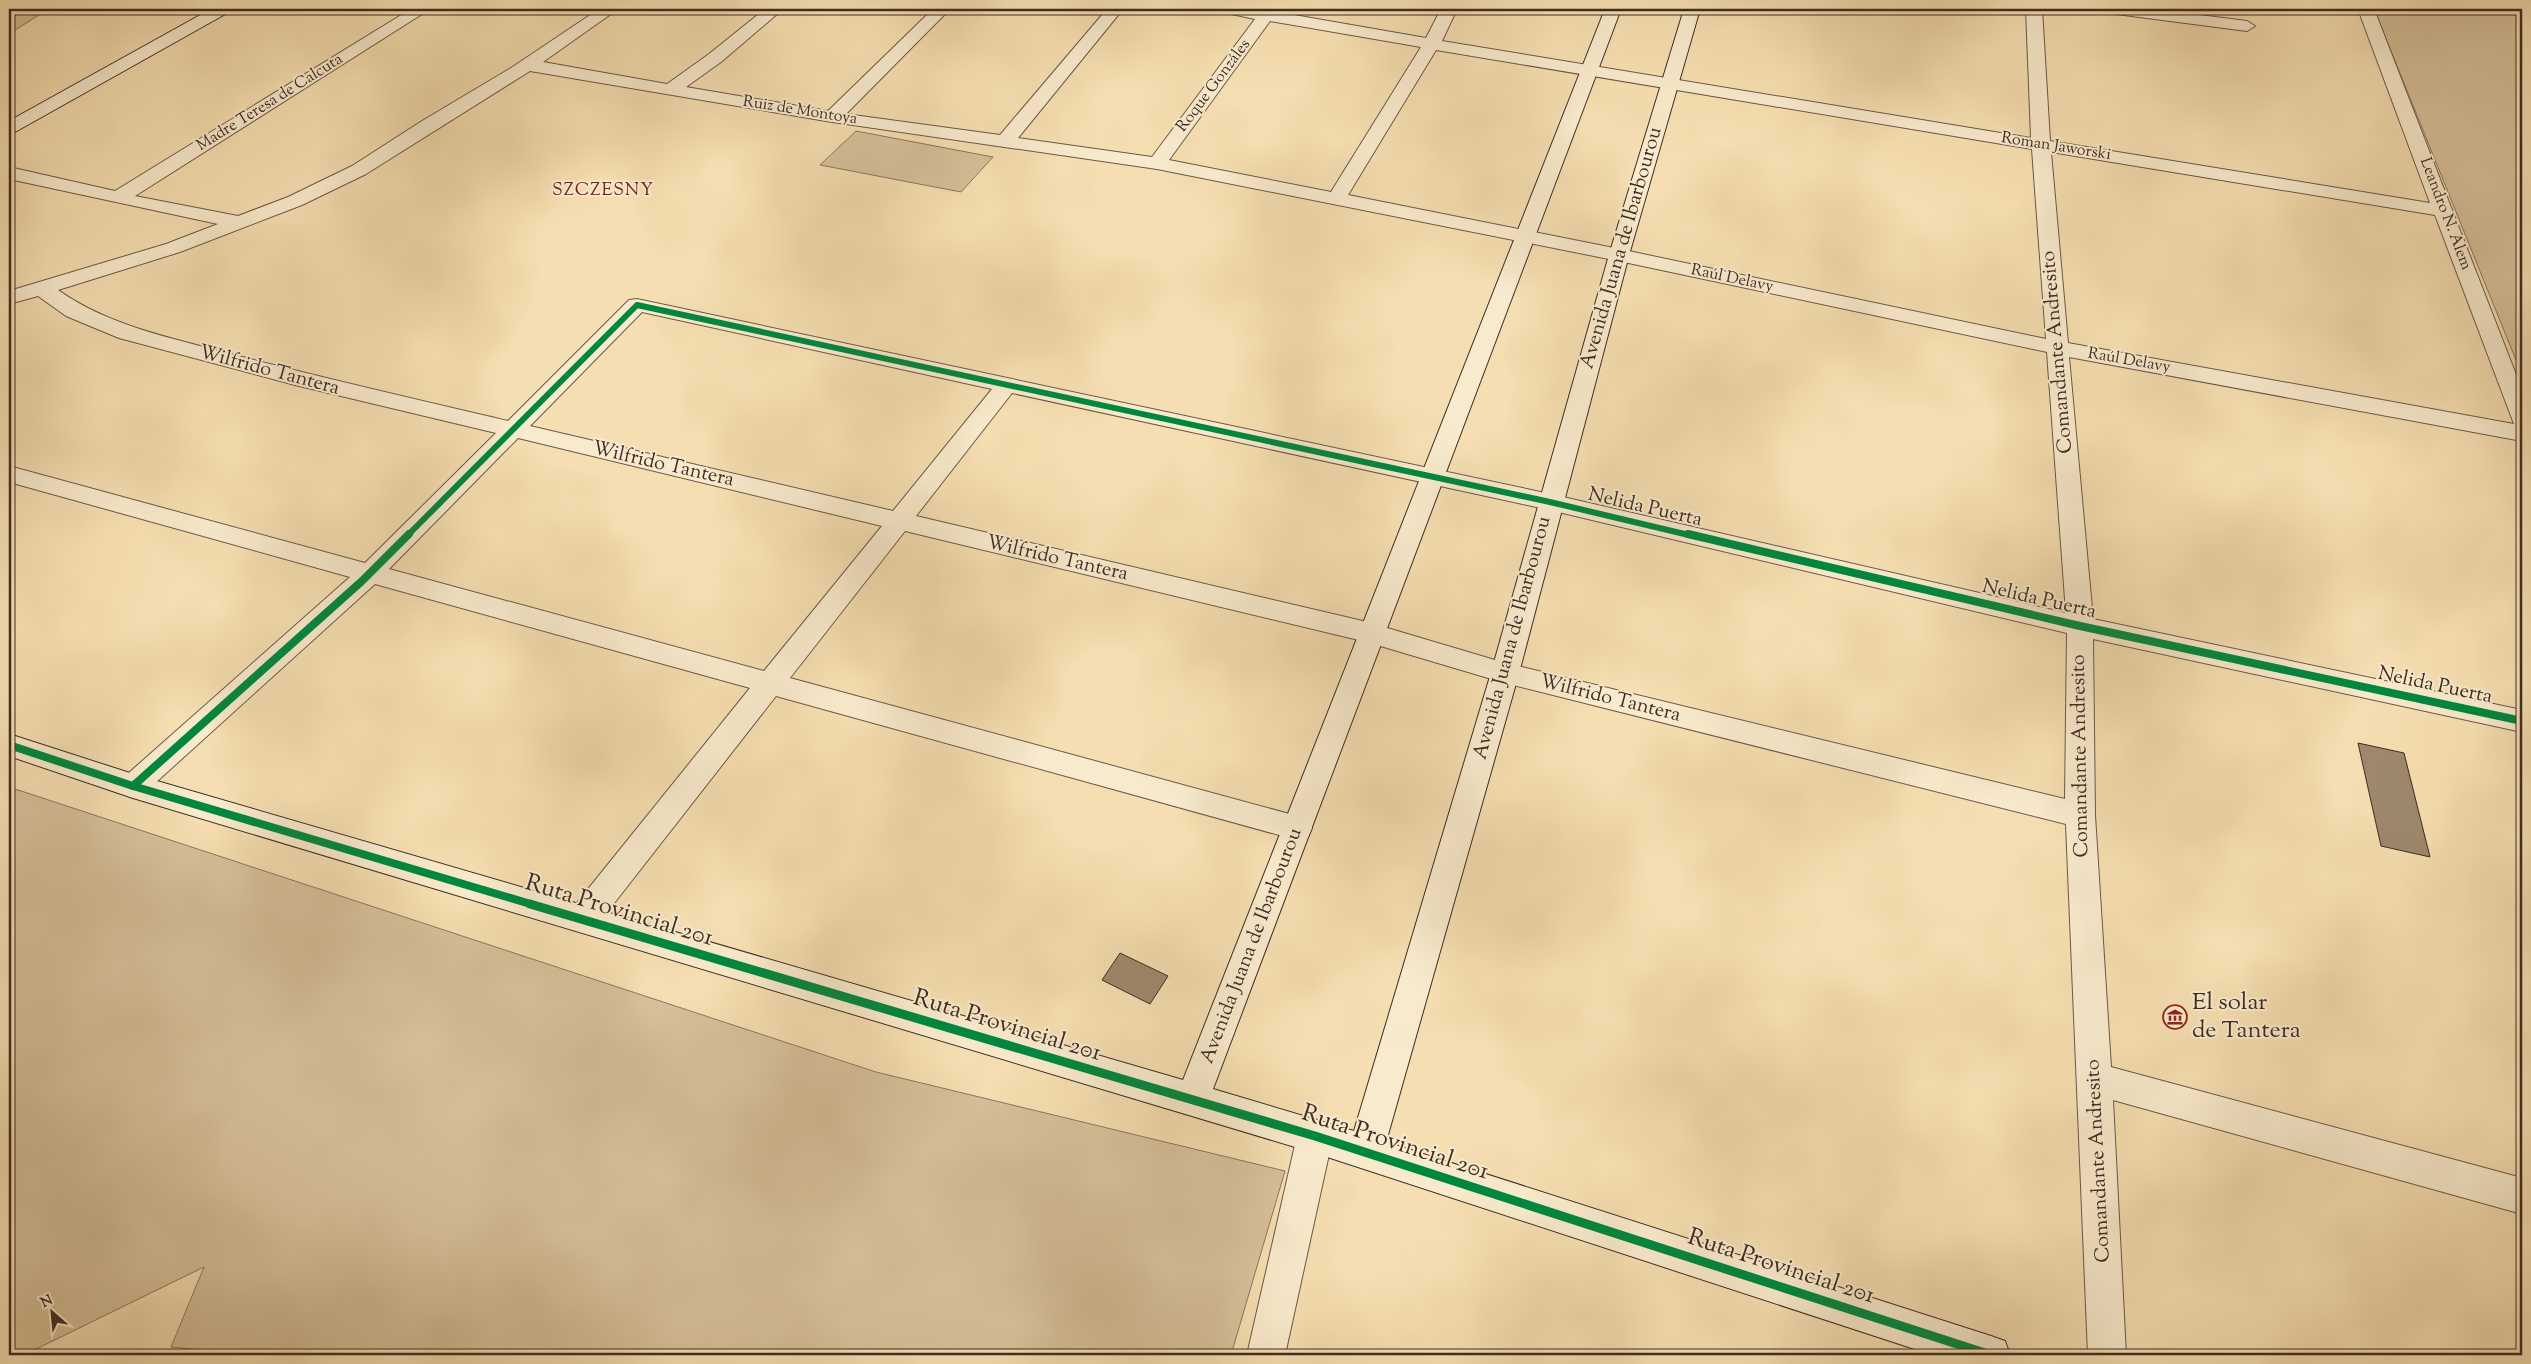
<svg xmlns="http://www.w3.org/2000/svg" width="2531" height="1364" viewBox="0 0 2531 1364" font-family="'Sorts Mill Goudy',serif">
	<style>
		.green { fill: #d6c099; stroke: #8a765f }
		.building { fill: #9e896e; stroke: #3f2c25 }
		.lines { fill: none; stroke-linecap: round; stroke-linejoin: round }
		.street-casing { stroke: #6c5848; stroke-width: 2 }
		.secondary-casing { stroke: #3f2c25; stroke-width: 2 }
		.street { fill: #f8eacc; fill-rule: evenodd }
		.secondary { fill: #f8eacc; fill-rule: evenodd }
		.cycleway-far2-casing { stroke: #f8eacc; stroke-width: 9 }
		.cycleway-far1-casing { stroke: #f8eacc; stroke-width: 11 }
		.cycleway-casing { stroke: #f8eacc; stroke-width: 12 }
		.cycleway-far2 { stroke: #00873e; stroke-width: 6 }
		.cycleway-far1 { stroke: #00873e; stroke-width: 8 }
		.cycleway { stroke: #00873e; stroke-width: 9 }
		.labels { text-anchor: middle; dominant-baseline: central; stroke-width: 4; stroke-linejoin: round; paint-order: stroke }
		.far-street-label { font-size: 16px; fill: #3f2c25; stroke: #f8eacc }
		.far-neighbourhood-label { font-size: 18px; letter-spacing: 1px; fill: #7a1f14; stroke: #f8eacc }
		.street-label { font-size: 20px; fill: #3f2c25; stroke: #f8eacc }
		.near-street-label { font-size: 24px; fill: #3f2c25; stroke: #f8eacc }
		.near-poi-label { font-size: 24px; fill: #3f2c25; stroke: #f8eacc; text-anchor: start }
	</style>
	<rect width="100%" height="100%" fill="#f5deb1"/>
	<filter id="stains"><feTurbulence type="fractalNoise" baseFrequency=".004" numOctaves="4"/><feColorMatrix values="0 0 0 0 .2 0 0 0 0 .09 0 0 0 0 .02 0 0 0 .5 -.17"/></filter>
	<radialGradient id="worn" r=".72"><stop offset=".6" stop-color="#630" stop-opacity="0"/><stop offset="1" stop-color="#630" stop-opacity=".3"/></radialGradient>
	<path class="green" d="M9,9h35l-2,4 -33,21z
		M2374,9h148v366z
		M856,131l137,26 -32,35 -141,-27z
		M9,787l867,285 409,99 -54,184h-975l-85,-8 33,-80 -180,88h-15z"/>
	<path class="building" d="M2358,743l46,10 26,104 -49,-11z
		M1120,953l48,23 -18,28 -48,-24z"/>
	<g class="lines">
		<g class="street-casing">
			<path id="street" d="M411,9h19l-295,187 103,20 50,-19 64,-31 70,-45 89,-53 88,-59h19l-75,53 124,22 42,-30 56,-45h18l-62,53 -35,25 142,24 105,-102h17l-104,105 154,21 107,-126h16l-105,129 134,19 103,-138 -33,-7 -2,-3h59l-2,3 149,26 15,-29h16l-15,32 589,97 -5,-129h16l8,132 380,62 -72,-194h16l148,381v51l-453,-84 24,262 429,91v22l-429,-93 2,176 16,252 411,111v36l-409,-114 13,255h-38l-22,-531 -561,-141 -138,-41 -462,-111 -115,147 507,138 11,3 4,9 -4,9 -11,3 -521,-144 -182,233 -11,4 -11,-4 -5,-10 5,-10 178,-221 -375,-104 -232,210 -10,4 -10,-4 -5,-8 5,-8 227,-201 -341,-95v-16l356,97 131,-130 -201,-48 -176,-47 -53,-22 -28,-20 -29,8v-13l157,-47 52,-20 -209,-45v-12l106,24zM1270,21l151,26 -90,145 -162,-32zM1436,50l596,99 14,190 -427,-90 -271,-54zM530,71l302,51 325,47 462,92 428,91 19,261 -516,-119 -913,-195 -8,1 -121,121c-93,-22 -185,-43 -277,-67 -60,-16 -122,-28 -173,-64l122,-38 122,-47 64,-31zM2051,152l384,63 79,209 -446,-81zM642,312l350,77 -99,122 -363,-85zM1012,393l538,117 517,123 -2,166 -560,-136 -138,-41 -451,-106zM518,438l364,88 -118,145 -375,-102z
				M2108,9h44l95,12 8,5 -8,5 -131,-17z
				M1315,1119l12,5 6,12 -48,219h-38l50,-219 6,-12z"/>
		</g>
		<g class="secondary-casing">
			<path id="secondary" d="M211,9h20l-2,3 -214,120 -6,1v-12z
				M1605,9h16l-408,1080 141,42 137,-458 118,-418 75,-246h16l-71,246 -110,418 -133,469 605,194 14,5 5,14h-77l-618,-202 -1182,-355 -124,-42v-22l124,40 1050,306z"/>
		</g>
		<use href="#street" class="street"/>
		<use href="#secondary" class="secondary"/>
		<g class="cycleway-far2-casing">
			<path id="cycleway-far2" d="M407,536l230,-231 913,197 143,34"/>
		</g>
		<g class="cycleway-far1-casing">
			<path id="cycleway-far1" d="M1688,534l392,92 442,95
				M9,745l124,41 401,119
				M133,786l229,-205 47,-47"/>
		</g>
		<g class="cycleway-casing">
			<path id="cycleway" d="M530,904l785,232 676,219"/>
		</g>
		<use href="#cycleway-far2" class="cycleway-far2"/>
		<use href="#cycleway-far1" class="cycleway-far1"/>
		<use href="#cycleway" class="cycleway"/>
	</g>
	<defs>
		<g id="museum-ring" transform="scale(1.25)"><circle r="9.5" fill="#f8eacc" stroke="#8f2418" stroke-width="1.5"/><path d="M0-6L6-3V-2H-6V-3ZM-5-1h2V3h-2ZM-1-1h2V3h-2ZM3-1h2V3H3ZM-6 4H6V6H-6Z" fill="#8f2418"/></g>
	</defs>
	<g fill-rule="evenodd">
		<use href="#museum-ring" x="2175" y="1017"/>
	</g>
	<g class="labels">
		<g class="far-street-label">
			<text transform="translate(1214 86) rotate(-53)">Roque Gonzáles</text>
			<text transform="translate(270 103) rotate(-32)">Madre Teresa de Calcuta</text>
			<text transform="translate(800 111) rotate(9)">Ruiz de Montoya</text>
			<text transform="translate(2056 147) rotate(9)">Roman Jaworski</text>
			<text transform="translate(2445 214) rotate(69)">Leandro N. Alem</text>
			<text transform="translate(1732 279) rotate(12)">Raúl Delavy</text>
			<text transform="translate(2129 361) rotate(10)">Raúl Delavy</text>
		</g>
		<g class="far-neighbourhood-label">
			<text x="603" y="191">SZCZESNY</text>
		</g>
		<g class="street-label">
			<text transform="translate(1622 248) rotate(-74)">Avenida Juana de Ibarbourou</text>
			<text transform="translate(2058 352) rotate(-95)">Comandante Andresito</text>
			<text transform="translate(269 371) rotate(15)">Wilfrido Tantera</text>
			<text transform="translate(663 465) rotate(13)">Wilfrido Tantera</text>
			<text transform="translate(1645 508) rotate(13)">Nelida Puerta</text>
			<text transform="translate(1057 559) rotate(13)">Wilfrido Tantera</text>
			<text transform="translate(2039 600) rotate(13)">Nelida Puerta</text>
			<text transform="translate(1513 638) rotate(-75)">Avenida Juana de Ibarbourou</text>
			<text transform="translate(2435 686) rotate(12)">Nelida Puerta</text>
			<text transform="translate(1610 699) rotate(14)">Wilfrido Tantera</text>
			<text transform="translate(2081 756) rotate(-91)">Comandante Andresito</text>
			<text transform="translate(1252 946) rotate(-69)">Avenida Juana de Ibarbourou</text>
			<text transform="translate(2099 1161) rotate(-93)">Comandante Andresito</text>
		</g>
		<g class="near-street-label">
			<text transform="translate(619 911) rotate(17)">Ruta Provincial 201</text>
			<text transform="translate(1007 1026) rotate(17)">Ruta Provincial 201</text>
			<text transform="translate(1395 1143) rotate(18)">Ruta Provincial 201</text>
			<text transform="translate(1781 1267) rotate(18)">Ruta Provincial 201</text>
		</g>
		<g class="near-poi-label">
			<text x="2192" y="1003">El solar<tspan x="2192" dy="28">de Tantera</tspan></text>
		</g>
	</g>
	<rect width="2531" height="1364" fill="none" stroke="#f5deb1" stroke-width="30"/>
	<rect x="10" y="10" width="2511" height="1344" fill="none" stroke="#3f2c25" stroke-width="2.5"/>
	<rect x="15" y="15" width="2501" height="1334" fill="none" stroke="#3f2c25"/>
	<g transform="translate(52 1312) rotate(333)" stroke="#f8eacc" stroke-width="4" paint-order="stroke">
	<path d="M0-4L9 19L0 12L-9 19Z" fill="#3f2c25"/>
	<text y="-8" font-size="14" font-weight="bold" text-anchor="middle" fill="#3f2c25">N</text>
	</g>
	<rect width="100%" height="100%" filter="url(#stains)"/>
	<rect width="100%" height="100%" fill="url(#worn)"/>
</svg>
